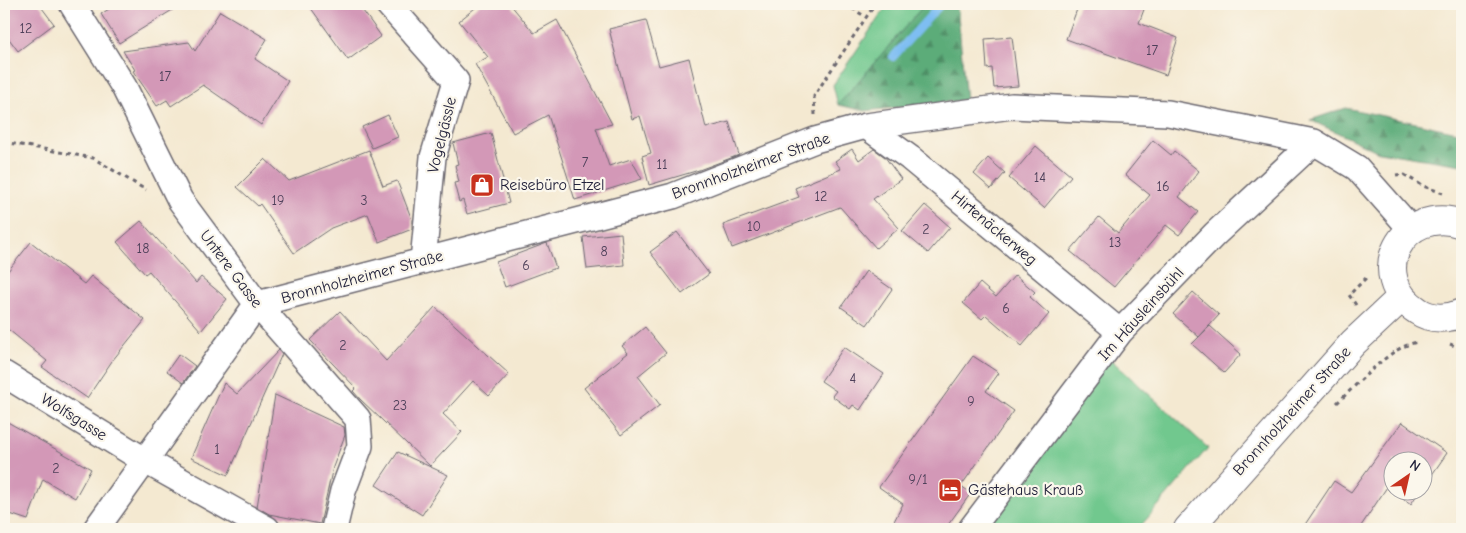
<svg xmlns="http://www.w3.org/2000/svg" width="1466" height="533" viewBox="0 0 1466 533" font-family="'Comic Neue',sans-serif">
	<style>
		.green { fill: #71c88e; stroke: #4a7564 }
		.forest { fill: url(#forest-firs); stroke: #3f675a }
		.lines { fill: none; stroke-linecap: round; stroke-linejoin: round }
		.stream { stroke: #7ebef2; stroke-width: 8 }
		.building { fill: #d398b7 }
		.minor-casing { stroke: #6c6870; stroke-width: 28 }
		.tertiary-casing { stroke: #6c6870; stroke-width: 30 }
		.path { stroke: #6c6870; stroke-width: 3; stroke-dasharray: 4 4; stroke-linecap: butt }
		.minor { stroke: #fff; stroke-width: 25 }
		.tertiary { stroke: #fff; stroke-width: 28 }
		.labels { text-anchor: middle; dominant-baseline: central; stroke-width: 4.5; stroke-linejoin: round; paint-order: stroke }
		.number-label { font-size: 14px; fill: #4e405a }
		.street-label { font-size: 16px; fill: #22223b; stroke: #fbf7ec }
		.poi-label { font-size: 16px; fill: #22223b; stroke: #fbf7ec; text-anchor: start }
	</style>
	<defs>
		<pattern id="forest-firs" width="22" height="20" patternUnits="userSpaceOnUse" patternTransform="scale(1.25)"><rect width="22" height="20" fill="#5cac79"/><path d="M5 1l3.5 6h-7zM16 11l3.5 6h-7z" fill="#4c8c64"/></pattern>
	</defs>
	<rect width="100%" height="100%" fill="#fbf7ec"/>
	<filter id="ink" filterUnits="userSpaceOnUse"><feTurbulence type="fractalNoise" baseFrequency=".02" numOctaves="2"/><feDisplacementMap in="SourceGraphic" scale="10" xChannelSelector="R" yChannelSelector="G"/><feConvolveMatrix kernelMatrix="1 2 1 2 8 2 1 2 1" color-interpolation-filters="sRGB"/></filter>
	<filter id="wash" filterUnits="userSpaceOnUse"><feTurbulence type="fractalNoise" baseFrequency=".0096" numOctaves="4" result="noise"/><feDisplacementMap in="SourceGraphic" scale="20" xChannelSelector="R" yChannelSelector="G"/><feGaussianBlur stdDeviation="1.12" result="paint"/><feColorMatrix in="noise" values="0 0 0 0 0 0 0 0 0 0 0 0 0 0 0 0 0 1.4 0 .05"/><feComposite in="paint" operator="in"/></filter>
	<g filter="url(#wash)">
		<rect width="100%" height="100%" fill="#f4e9d1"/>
		<path class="green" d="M888,4h37l-87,101 -5,-20z
			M1109,358l99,90 -70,81h-157z"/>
		<path class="forest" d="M925,4h32l9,96 -101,11 -27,-6z
			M1346,108l116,25v32l-83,-13 -69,-32z"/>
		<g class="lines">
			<path class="stream" d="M893,57l48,-53"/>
		</g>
		<g id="blocks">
			<path class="building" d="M4,4h35l15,20 -36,27 -14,-19z
				M117,4h65l-63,39 -18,-29z
				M308,4h50l23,32 -33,24z
				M480,4h30l24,29 23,-13 55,104 -16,4 13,38 22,-7 11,20 -67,21 -27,-85 -35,18 -38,-69 13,-7 -29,-36z
				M1079,4h67l-7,19 39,15 -12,37 -100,-36z
				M220,11l47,28 -12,20 33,22 -27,44 -58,-40 -32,21 -4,-6 -10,6 -24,-35 2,-1 -12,-19 66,-9 6,9z
				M646,20l13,46 30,-8 17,70 23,-6 10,33 -40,15 -50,15 -7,-29 9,-3 -11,-37 -8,3 -23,-90z
				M1012,37l6,49 -24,2 -2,-20 -5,1 -2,-30z
				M388,115l10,22 -26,11 -10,-21z
				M491,133l18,70 -42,11 -4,-14 -4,2 -5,-19 5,-1 -4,-17 3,-1 -5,-21z
				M1153,140l18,15 3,-4 25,20 -20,26 19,15 -19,23 -13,-10 -52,62 -44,-36 29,-34 19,16 32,-38 -25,-20z
				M1036,146l35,30 -27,32 -35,-30z
				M852,149l7,11 15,-11 11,8 16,22 -28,20 26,29 -23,20 -36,-41 -108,41 -9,-23 76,-28 -4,-9 46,-19 -6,-8z
				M369,150l14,36 14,-5 15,39v9l-33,13 -11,-28 -37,14 -37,25 -34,-49 -2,2 -21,-19 28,-28 24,22z
				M988,158l17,15 -14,16 -17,-15z
				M925,205l25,22 -22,26 -26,-22z
				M141,221l55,62 5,-6 26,22 -26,32 -52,-60 -4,3 -28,-32z
				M677,232l32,42 -27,20 -32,-42z
				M621,233l3,32 -37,4 -4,-32z
				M31,242l53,42 7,-8 54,44 -33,41 -25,37 -45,-31 5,-6 -43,-35v-50z
				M547,243l9,25 -51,19 -9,-25z
				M866,271l26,18 -25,36 -26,-18z
				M1015,275l20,17 -5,5 19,17 -27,32 -36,-31 -4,4 -19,-16 17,-20 16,14z
				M1193,292l26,23 -20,22 -26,-23z
				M435,307l74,67 -20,22 -16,-15 -30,33 19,18 -32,34 -70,-67 -7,-8 3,-3 -46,-48 30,-29 46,50z
				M1210,326l31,28 -17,19 -32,-29z
				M645,327l21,26 -28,23 22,29 -39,30 -37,-47 44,-35 -6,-7z
				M844,347l40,27 -24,36 -7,-5 -3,4 -18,-13 4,-5 -15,-10z
				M279,350l3,4 -54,121 -37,-17 33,-75 13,11z
				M179,354l16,12 -12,17 -16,-12z
				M973,356l26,17 -13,18 28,20 -53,75 10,7 -26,36h-55l13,-25 -24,-17z
				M275,395l69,32 1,8 -12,32 -13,57 -51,-10 -12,-7z
				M4,420l87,49 -16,29 -32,-19 -15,41 -24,-8z
				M1402,422l45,31 -23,33v-26h-30v30h26l-9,14 -24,-17 -28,42h-57l32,-48 17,11z
				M398,452l50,23 -26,40 -46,-30z"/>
		</g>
	</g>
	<g filter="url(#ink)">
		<use href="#blocks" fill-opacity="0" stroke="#6c6870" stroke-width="1"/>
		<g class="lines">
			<g class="minor-casing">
				<path id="minor" d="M72,4l52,83 56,113 77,104 101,115 2,27 -17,45 -9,38
					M388,4l68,77 -23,76 -10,104
					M866,126l44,32 210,174
					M4,374l140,86 123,69
					M96,529l161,-225 416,-108 142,-56 51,-14 146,-20 156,7 146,29 43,26 54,61
					M971,529l149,-197 95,-98 99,-92"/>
			</g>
			<g class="tertiary-casing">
				<path id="tertiary" d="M1462,224c-60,-21 -98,53 -44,87 13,9 30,8 44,2
					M1188,529l165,-186 49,-46"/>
			</g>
			<path class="path" d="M845,4l21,13
				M815,115l-1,-19 61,-92
				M4,142l89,16 53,32
				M1396,175l7,-1 20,12 20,7
				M1356,305l-7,-10 19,-19
				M1450,344l12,5
				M1337,403c20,-18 55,-59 82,-61"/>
			<use href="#minor" class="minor"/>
			<use href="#tertiary" class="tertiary"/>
		</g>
	</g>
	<defs>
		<g id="shop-square" transform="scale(1.25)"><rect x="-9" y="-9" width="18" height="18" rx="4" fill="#c8321e" stroke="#fbf7ec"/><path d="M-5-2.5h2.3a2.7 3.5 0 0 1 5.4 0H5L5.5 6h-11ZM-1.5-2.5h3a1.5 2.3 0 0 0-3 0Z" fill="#fff"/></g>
		<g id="hotel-square" transform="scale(1.25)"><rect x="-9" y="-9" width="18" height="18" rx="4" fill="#c8321e" stroke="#fbf7ec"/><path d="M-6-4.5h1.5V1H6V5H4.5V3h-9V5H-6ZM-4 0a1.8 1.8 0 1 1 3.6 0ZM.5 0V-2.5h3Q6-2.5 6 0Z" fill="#fff"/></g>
	</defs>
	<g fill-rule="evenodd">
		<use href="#shop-square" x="482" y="185"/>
		<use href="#hotel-square" x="950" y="490"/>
	</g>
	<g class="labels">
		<g class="number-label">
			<text x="26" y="28">12</text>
			<text x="1152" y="50">17</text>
			<text x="165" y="76">17</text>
			<text x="585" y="162">7</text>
			<text x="662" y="164">11</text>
			<text x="1040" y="177">14</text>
			<text x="1163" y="186">16</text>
			<text x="821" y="196">12</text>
			<text x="278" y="200">19</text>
			<text x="364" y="200">3</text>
			<text x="754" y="226">10</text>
			<text x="926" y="229">2</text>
			<text x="1115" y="242">13</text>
			<text x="143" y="248">18</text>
			<text x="604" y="251">8</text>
			<text x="526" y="265">6</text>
			<text x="1006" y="308">6</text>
			<text x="343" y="345">2</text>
			<text x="853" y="378">4</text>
			<text x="971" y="401">9</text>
			<text x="400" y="405">23</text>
			<text x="217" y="449">1</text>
			<text x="56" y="468">2</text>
			<text x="918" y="479">9/1</text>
		</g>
		<g class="street-label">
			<text transform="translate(442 135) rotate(-76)">Vogelgässle</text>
			<text transform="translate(751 166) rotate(-20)">Bronnholzheimer Straße</text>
			<text transform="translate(994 228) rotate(40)">Hirtenäckerweg</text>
			<text transform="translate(231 269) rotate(53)">Untere Gasse</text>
			<text transform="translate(362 277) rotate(-15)">Bronnholzheimer Straße</text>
			<text transform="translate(1141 314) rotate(-48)">Im Häusleinsbühl</text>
			<text transform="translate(1292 411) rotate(-48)">Bronnholzheimer Straße</text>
			<text transform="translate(74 417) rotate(32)">Wolfsgasse</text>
		</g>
		<g class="poi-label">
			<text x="500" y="185">Reisebüro Etzel</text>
			<text x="968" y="490">Gästehaus Krauß</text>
		</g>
	</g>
	<rect width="1466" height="533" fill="none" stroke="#fbf7ec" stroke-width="20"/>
	<g transform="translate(1408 476) rotate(34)"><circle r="24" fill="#fbf7ec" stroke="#a4a2a5"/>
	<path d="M0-4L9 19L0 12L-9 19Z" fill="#c8321e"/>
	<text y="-8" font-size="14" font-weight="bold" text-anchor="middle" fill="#22223b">N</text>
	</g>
</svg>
